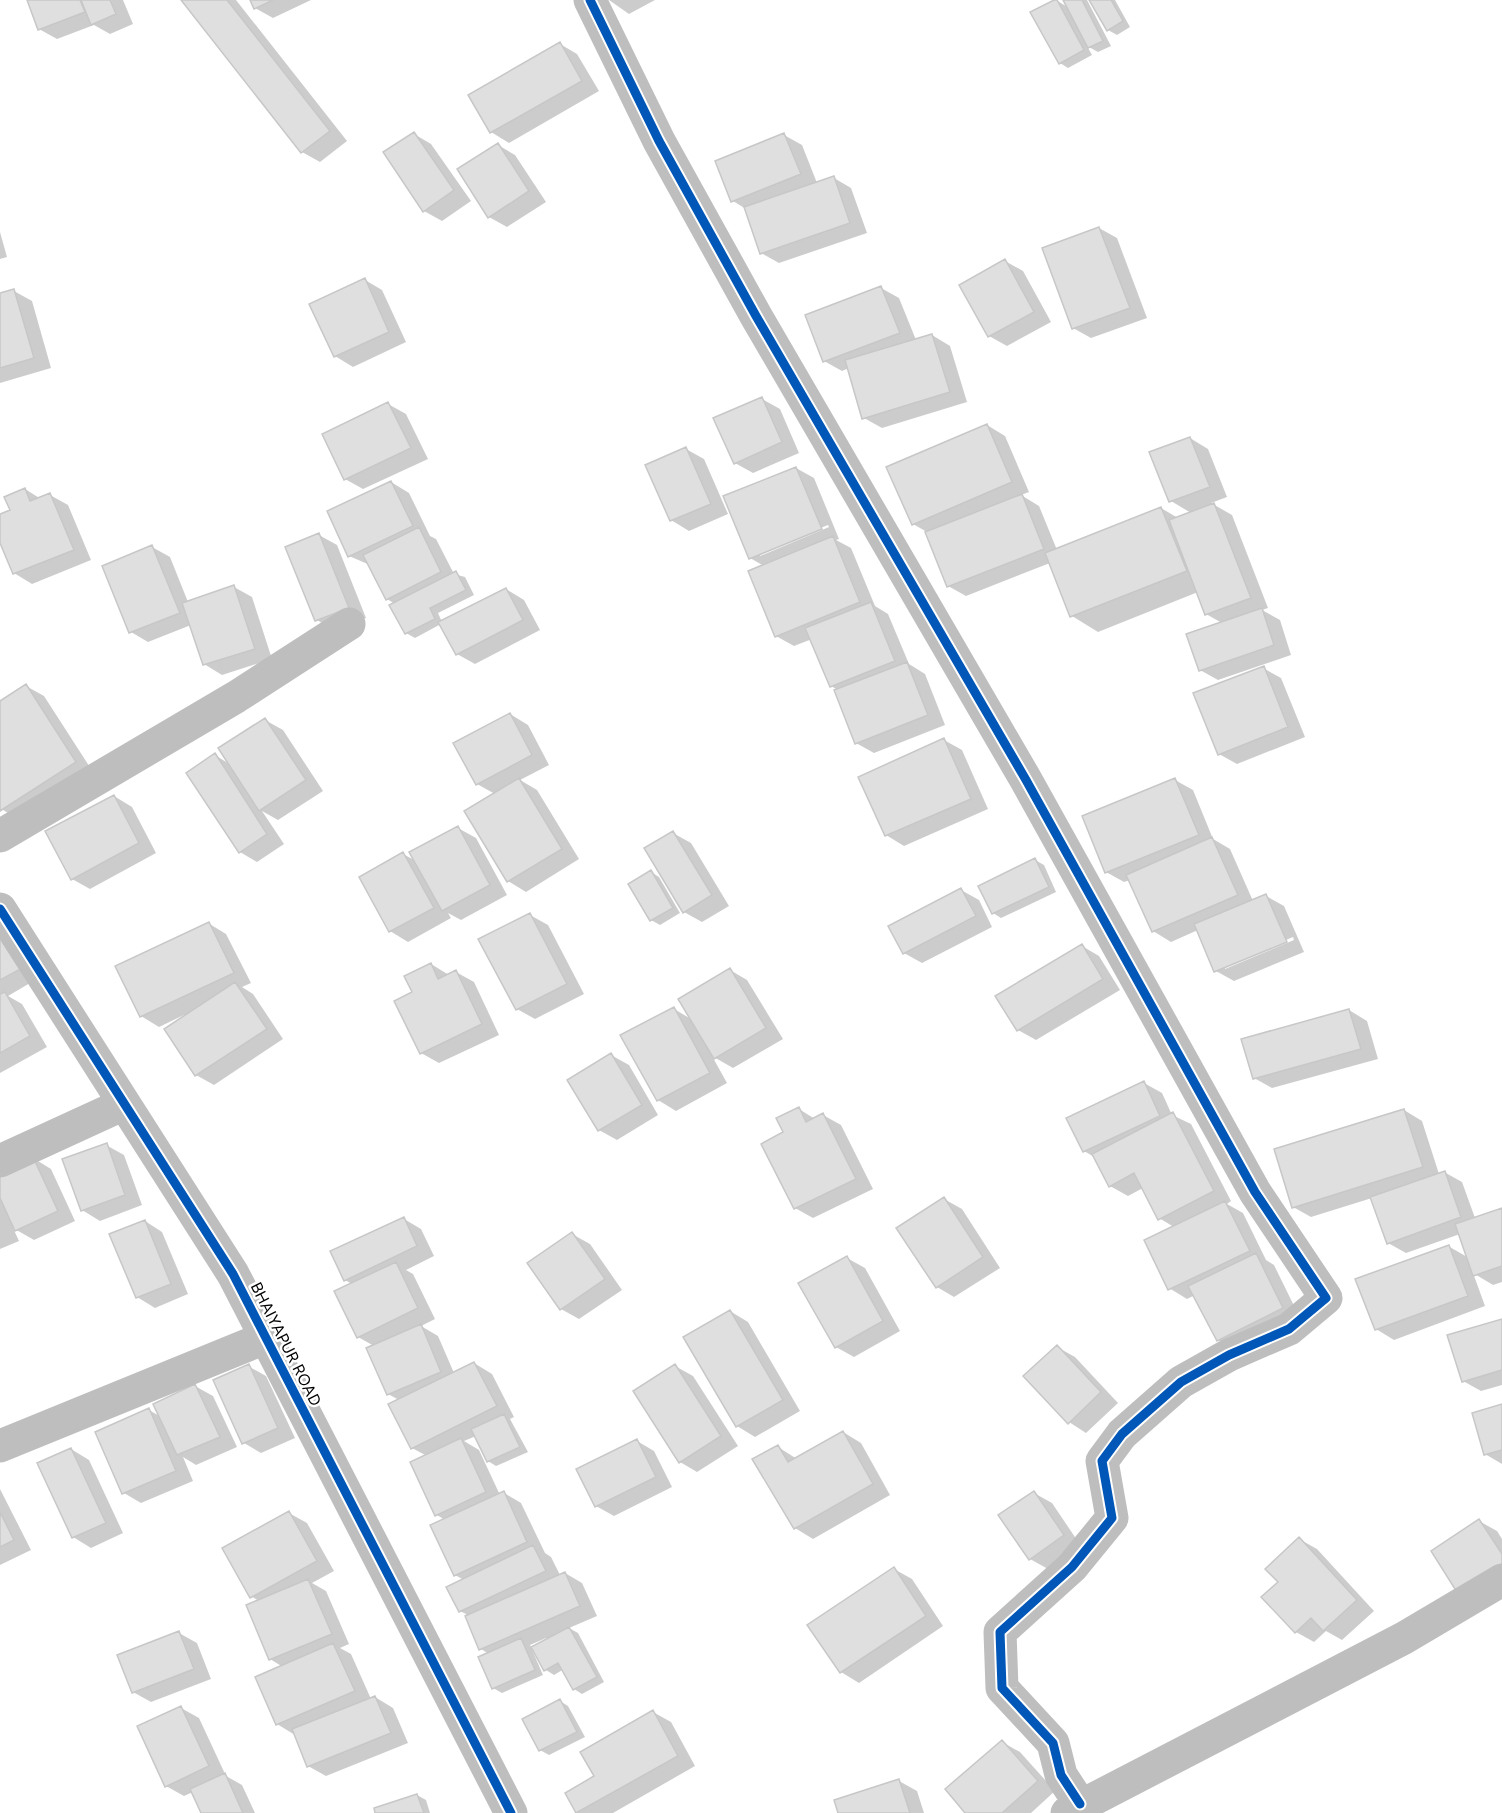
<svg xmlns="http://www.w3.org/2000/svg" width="1502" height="1813" viewBox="0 0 1502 1813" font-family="Figtree,sans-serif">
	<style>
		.shadow { fill: #0003; fill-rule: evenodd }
		.building { fill: #dfdfdf; stroke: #c7c7c7; stroke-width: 1.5 }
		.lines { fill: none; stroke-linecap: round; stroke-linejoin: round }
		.street { stroke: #bebebe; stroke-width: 33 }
		.cycleway-casing { stroke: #fff; stroke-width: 13 }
		.cycleway { stroke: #0057b8; stroke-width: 9 }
		.labels { text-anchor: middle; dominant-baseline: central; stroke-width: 5; stroke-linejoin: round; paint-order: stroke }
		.street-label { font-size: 16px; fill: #000; stroke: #fff }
	</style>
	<rect width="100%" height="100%" fill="#fff"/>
	<path class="shadow" d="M28,0h95l10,24 -23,10 -16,-9 -37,14 -18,-10z
		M183,0h53l111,141 -27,21 -18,-10z
		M251,0h60l-38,18 -18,-10z
		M609,0h46l-26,14z
		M1056,0l13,8 -4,-8h22l24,46 -13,6 -11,-6 5,9 -24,13 -8,-5z
		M1091,0h24l15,27 -13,8 -9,-5z
		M560,44l17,10 22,37 -90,52 -18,-11z
		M414,134l17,10 40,57 -29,20 -18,-10z
		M784,135l18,10 15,38 17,-5 17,10 16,45 -88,30 -18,-10 -15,-44 -13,-8z
		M498,145l17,10 31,47 -39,25 -18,-10z
		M1099,228l18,10 30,80 -56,20 -18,-10z
		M0,232l7,25 -7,2z
		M1005,261l18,10 28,51 -44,24 -18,-10z
		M365,280l17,10 24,52 -53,25 -18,-11z
		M881,288l18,10 17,42 16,-5 18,11 17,56 -85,26 -18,-10 -15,-50 -7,3 -18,-10z
		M14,291l18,10 19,67 -51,15v-88z
		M762,399l18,10 19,44 -46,20 -18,-10z
		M388,404l18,10 22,45 -65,30 -18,-10z
		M987,425l18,11 24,56 -8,3 18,11 18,44 104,-42 17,10 13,-5 -20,-12 19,-63 18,11 19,48 -16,6 21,12 36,93 -6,2 18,10 11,35 -73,25 -18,-10 22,-47 -16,-9 -8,-22 -100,40 -26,-16 -22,-53 -84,33 -18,-10 -21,-54 -14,-8z
		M686,449l18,10 24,55 -39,17 -18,-11z
		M796,468l18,10 25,61 -3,1 15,8 24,58 13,8 21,50 16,10 20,51 -71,28 -18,-10 -18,-53 -7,-4 -19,-47 -18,7 -18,-10 -12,-70 -14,-8zM828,525l1,2 -69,29v-3z
		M391,482l18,11 21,43 6,3 18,35 11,3 9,18 -36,18 4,9 64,-33 18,11 16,30 -65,34 -18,-10 -16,-30 -26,14 -9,-5 -11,-29 -8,-5 -17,-34 -21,-9z
		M25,489l16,10 9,-4 18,10 23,55 -59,24 -18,-11 -14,-34v-24l12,-4z
		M319,535l18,10 29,73 -32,12 -17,-10z
		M152,547l18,10 18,45 46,-15 18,10 20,62 -50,16 -18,-11 -13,-39 -43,17 -17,-10z
		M1263,668l18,10 24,59 -68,27 -18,-10z
		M26,686l18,10 49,76 -74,48 -19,-12v-105z
		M510,714l18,11 21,40 -29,15 17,10 42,69 -53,33 -18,-11 -42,-70 29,-17 -18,-10z
		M265,720l18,10 40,61 -45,29 -16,-9 22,33 -27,18 -17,-10 -25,-97 16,10z
		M944,740l18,10 26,59 -84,37 -18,-11z
		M1175,780l18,10 20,49 17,10 23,52 13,-5 18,10 20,46 -70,29 -18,-10 -18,-41 -27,12 -18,-11 -23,-51 -6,2 -18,-10zM1293,937l1,3 -69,29v-3z
		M114,796l18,11 24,46 -66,36 -18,-10z
		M458,828l18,10 31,57 -46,25 -13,-7 3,5 -43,24 -18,-11 13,-77 13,7z
		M673,833l18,10 38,63 -27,16 -18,-10z
		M1035,860l9,5 12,27 -55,26 -8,-5z
		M651,872l8,5 21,36 -20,12 -9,-5z
		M961,890l18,10 13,27 -70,36 -18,-10z
		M0,909l42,67 -34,20 14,8 25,43 -47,26z
		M530,915l18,10 36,69 -49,25 -18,-10z
		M208,923l18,11 25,49 -9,4 11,7 30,45 -69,46 -18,-10 -12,-60 -25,12 -18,-11z
		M1082,946l17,10 21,34 -84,50 -18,-10z
		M431,964l18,11 7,-3 18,10 25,53 -60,28 -18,-10 -7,-61z
		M730,970l17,10 36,59 -50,29 -21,-12 15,27 -51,28 -18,-11 16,-91 17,10z
		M1349,1010l18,11 11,38 -106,29 -18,-10z
		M611,1055l18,10 29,50 -41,25 -18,-10z
		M1144,1083l18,10 10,22 19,9 40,77 -4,3 16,9 23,47 8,5 26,53 -64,32 -18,-10 -23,-45 -8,4 -18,-11 5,-61 -15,-9 -16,-30 -15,8 -18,-10 -14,-28 -12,-7z
		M799,1109l16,10 8,-4 18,10 32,64 -60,29 -18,-10 -10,-75z
		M1404,1110l18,11 17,53 5,-2 18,10 13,36 27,-9v73l-9,3 -20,-12 12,33 -91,34 -18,-11 72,-83 21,12 -9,-24 -54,19 -18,-10 -16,-45 -61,19 -18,-10z
		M106,1145l18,10 18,50 -42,16 -18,-11z
		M33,1158l18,11 24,52 -41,19 -21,-12 6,13 -19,8v-55z
		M944,1199l18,10 38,59 -46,29 -17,-10z
		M404,1219l17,10 13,27 -28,14 7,4 22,45 -14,7 17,10 16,37 20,-10 18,11 22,43 -4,2 18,33 -32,14 -8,-5 -12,-25 -12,5 15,9 21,45 4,-2 17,10 24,50 6,4 9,18 5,-2 17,10 15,33 -28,12 9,5 26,49 -22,12 -8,-5 -10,-20 -10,6 -8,-5 -14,-21 15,-9 -1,-2 -16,7 13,30 -41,18 -9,-5 -4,-34 -8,-5 -15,-35 -6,-3 4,-31 -9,-5 -10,-55 -8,-5 -10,-59 -15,-8 -13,-48 -11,-6 -14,-48 -16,-9 -6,-53 -7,-4z
		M145,1221l17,11 26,62 -33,14 -18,-11z
		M572,1234l18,10 32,46 -43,29 -18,-10z
		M847,1258l18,10 35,63 -46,26 -18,-10z
		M730,1311l18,11 52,89 -45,26 -18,-11z
		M1502,1320v65l-21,6 -18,-10z
		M1057,1347l18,10 43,46 -32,30 -17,-11z
		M248,1366l18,10 29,62 -34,15 -17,-10z
		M675,1366l18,10 45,70 -41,26 -17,-10z
		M195,1386l18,10 24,51 -41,18 -13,-8 10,24 -52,22 -17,-10 25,-83 12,7z
		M1502,1406v58l-17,-10z
		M843,1432l18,11 29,52 -77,44 -18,-11 -17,-81 19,12z
		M637,1441l17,10 18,36 -58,29 -18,-10z
		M71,1449l18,11 34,73 -32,15 -18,-11 -34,-73z
		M0,1489l31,61 -31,15z
		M1034,1493l18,10 29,43 -33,23 -18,-10z
		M289,1513l18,10 27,48 -22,12 14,8 23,53 -9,4 11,6 20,45 4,-2 18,11 15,35 -82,33 -18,-10 -13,-31 -18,-11 6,-57 -13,-8 -11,-58 -8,-5z
		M1479,1521l18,10 5,8v53z
		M1299,1539l18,10 57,62 -32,29 -16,-9 -12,11 -18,-10 -33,-35 17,-15z
		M894,1569l18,10 31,47 -84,57 -18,-11z
		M179,1633l18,10 14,36 -60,23 -18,-10z
		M560,1701l8,5 17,31 -36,18 -9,-5z
		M181,1708l18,10 27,58 16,9 13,28h-53l-9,-21 -9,4 -18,-10z
		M653,1712l18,10 24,44 -82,47h-35l-11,-20 29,-16z
		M1002,1742l18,10 35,39 -24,22h-64z
		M899,1781l18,10 7,22h-84z
		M417,1795l9,5 4,13h-53z"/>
	<path class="building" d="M27,0h53l5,12 -47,18z
		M81,0h29l6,14 -25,11z
		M181,0h46l103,131 -29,22z
		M250,0h23l-19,9z
		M1054,0h3l27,50 -25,14 -29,-52z
		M1063,0h19l21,41 -15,7z
		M1089,0h22l12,21 -16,10z
		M560,42l22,39 -92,52 -22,-38z
		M414,132l40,58 -31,22 -40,-60z
		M784,133l17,41 -70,28 -16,-41z
		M498,143l31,48 -41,27 -31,-49z
		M834,176l16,47 -90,31 -16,-47z
		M1099,227l31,81 -58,21 -30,-81z
		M1005,259l29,53 -46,25 -29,-52z
		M365,278l24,54 -55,25 -25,-53z
		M881,286l19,47 -77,29 -18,-47z
		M14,289l20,69 -34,10v-75z
		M932,334l18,58 -88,27 -17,-59z
		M762,397l20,45 -48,22 -21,-46z
		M388,402l23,46 -67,32 -22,-46z
		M987,424l25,58 -100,43 -26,-58z
		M1190,437l20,50 -41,15 -20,-50z
		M686,447l25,57 -41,17 -25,-56z
		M796,467l26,62 -73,30 -26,-63z
		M391,481l22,45 -65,31 -21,-46z
		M25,488l5,13 20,-8 24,57 -61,24 -13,-31v-29l10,-4 -6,-13z
		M1022,494l22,55 -97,38 -22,-55z
		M1214,503l37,95 -46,17 -36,-95z
		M1161,507l26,64 -117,46 -25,-64z
		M419,527l22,45 -55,28 -23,-45z
		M319,533l30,75 -34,13 -30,-74z
		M833,536l27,66 -85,35 -27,-66z
		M152,545l28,68 -51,20 -27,-67z
		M456,571l10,19 -36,18 5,11 -30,15 -16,-29z
		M234,585l21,64 -52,16 -21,-62z
		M506,588l17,32 -67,35 -18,-33z
		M871,602l24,59 -65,26 -25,-59z
		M1262,608l12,37 -75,26 -13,-37z
		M907,662l21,53 -73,29 -21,-54z
		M1264,666l24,61 -70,28 -25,-62z
		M26,684l50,78 -76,49v-110z
		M510,713l22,42 -56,30 -23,-42z
		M265,718l41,62 -47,31 -41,-63z
		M944,738l27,61 -86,37 -27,-59z
		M215,753l52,81 -28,19 -53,-80z
		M519,778l43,71 -55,33 -43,-71z
		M1175,778l24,57 -94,38 -23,-57z
		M114,795l25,48 -68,37 -26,-49z
		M458,826l32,59 -48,26 -33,-59z
		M673,831l39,64 -29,18 -39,-65z
		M1212,837l26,58 -86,37 -26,-57z
		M403,852l31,56 -45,24 -30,-55z
		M1035,858l14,29 -57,27 -14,-28z
		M651,870l22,38 -23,13 -22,-37z
		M961,888l15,28 -73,38 -15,-28z
		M1266,894l21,48 -73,30 -20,-48z
		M530,913l37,71 -51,26 -38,-71z
		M209,922l25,51 -94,44 -25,-51z
		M0,923l26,43 -26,14z
		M1082,944l21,35 -86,52 -22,-35z
		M431,963l7,16 18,-9 26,54 -62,30 -26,-53 18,-9 -8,-16z
		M730,968l36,60 -52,31 -36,-60z
		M235,982l32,47 -72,47 -31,-47z
		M5,992l25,44 -30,17v-59z
		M674,1007l36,66 -53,28 -37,-66z
		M1349,1009l12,40 -108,30 -12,-40z
		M611,1053l31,52 -44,26 -31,-51z
		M1144,1081l16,35 -77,36 -17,-34z
		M799,1107l7,15 17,-9 33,66 -62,30 -33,-65 22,-12 -7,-14z
		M1404,1109l19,58 -131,41 -18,-59z
		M1173,1112l41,79 -56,29 -24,-47 -25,14 -17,-33z
		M107,1143l18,52 -44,16 -19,-52z
		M33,1157l25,54 -43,20 -15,-33v-27z
		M1445,1171l16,46 -74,27 -17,-47z
		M944,1197l39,60 -47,31 -40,-60z
		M1225,1201l25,50 -82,39 -24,-50z
		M1502,1208v58l-29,10 -18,-52z
		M404,1217l13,29 -73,35 -14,-30z
		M145,1220l26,64 -35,14 -27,-64z
		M572,1232l33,47 -45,31 -33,-47z
		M1449,1245l19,51 -93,34 -20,-51z
		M1256,1253l27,55 -66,33 -29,-55z
		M847,1256l36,65 -48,27 -37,-65z
		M396,1262l22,46 -61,30 -23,-47z
		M730,1310l53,90 -47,27 -53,-90z
		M1502,1319v51l-40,12 -15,-47z
		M421,1324l20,48 -54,23 -21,-47z
		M1057,1345l44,47 -33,32 -45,-48z
		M474,1362l23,44 -86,43 -23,-45z
		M249,1364l29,64 -36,16 -29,-64z
		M675,1364l46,72 -42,27 -46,-72z
		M195,1384l25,53 -43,18 -24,-51z
		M1502,1404v46l-18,5 -12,-42z
		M149,1408l27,63 -54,23 -27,-62z
		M504,1414l16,33 -33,15 -16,-33z
		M843,1431l30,53 -79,45 -42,-70 26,-14 10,17z
		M461,1438l25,54 -51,24 -25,-54z
		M637,1439l19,38 -61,30 -19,-38z
		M71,1448l35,75 -34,15 -35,-75z
		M504,1491l23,51 -73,34 -24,-51z
		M1034,1491l30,44 -35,25 -31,-45z
		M289,1511l28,50 -67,37 -28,-50z
		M0,1512l14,28 -14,7z
		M1479,1519l23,35v16l-42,27 -29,-46z
		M1299,1537l58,63 -34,31 -12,-13 -16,15 -34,-36 17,-15 -13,-13z
		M533,1545l13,26 -87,41 -13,-25z
		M894,1567l32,49 -86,57 -33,-48z
		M565,1572l15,34 -101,44 -14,-34z
		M308,1579l24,55 -63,26 -23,-55z
		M569,1627l28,50 -24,13 -15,-27 -14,8 -13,-24z
		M179,1631l15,38 -62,24 -15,-38z
		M521,1638l14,32 -43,19 -14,-32z
		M333,1643l22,48 -79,34 -21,-48z
		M375,1696l16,37 -84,34 -15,-38z
		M560,1699l17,33 -38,19 -17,-32z
		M181,1706l28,60 -44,21 -28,-61z
		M653,1710l25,46 -102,57 -11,-20 29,-17 -14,-24z
		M1002,1740l36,41 -36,32h-37l-20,-24z
		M225,1773l18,40h-42l-11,-24z
		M899,1779l11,34h-72l-4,-13z
		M417,1794l7,19h-49l-1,-5z"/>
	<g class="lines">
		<path class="street" d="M590,0l69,141 97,175 270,464 229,412 71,106 -37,31 -60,26 -48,27 -59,52 -20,27 10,57 -40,49 -72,65 2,56 51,55 8,32 19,29
			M0,836l236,-139 113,-73
			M0,909l233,365 278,539
			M0,1161l124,-57
			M0,1446l265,-108
			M1067,1813l337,-175 98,-58"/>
		<g class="cycleway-casing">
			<path id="cycleway" d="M590,0l69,141 97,175 270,464 229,412 71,106 -37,31 -60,26 -48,27 -59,52 -20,27 10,57 -40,49 -72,65 2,56 51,55 8,32 19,29
				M0,909l233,365 278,539"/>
		</g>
		<use href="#cycleway" class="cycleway"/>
	</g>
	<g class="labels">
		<g class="street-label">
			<text transform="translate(286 1344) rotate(63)">BHAIYAPUR ROAD</text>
		</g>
	</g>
</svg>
